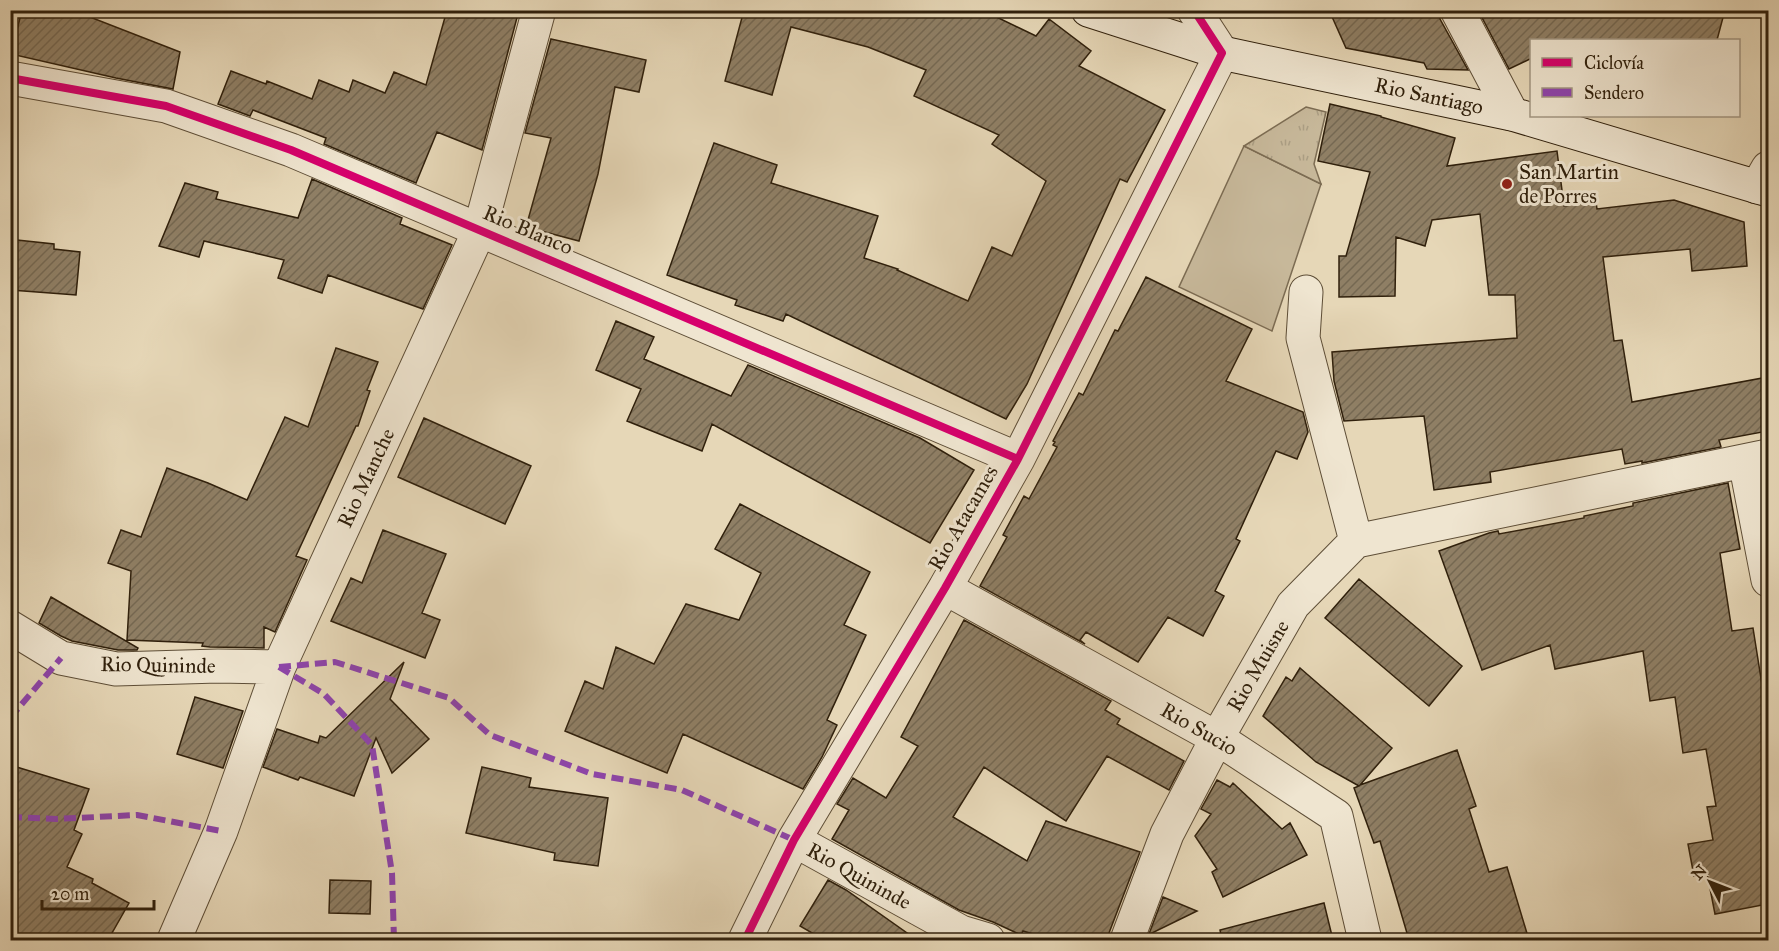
<svg xmlns="http://www.w3.org/2000/svg" width="1779" height="951" viewBox="0 0 1779 951" font-family="'IM FELL Great Primer',serif">
	<style>
		.grass { fill: #c7b89a; stroke: #7c6c53; stroke-width: 1.5 }
		.park { fill: url(#park-tufts); stroke: #7c6c53; stroke-width: 1.5 }
		.building { fill: url(#building-hatch); stroke: #30200c; stroke-width: 1.5 }
		.lines { fill: none; stroke-linecap: round; stroke-linejoin: round }
		.street-casing { stroke: #5e4e37; stroke-width: 35 }
		.secondary-casing { stroke: #30200c; stroke-width: 35 }
		.street { stroke: #efe5d0; stroke-width: 33 }
		.secondary { stroke: #efe5d0; stroke-width: 33 }
		.quiet { stroke: #8e44ad; stroke-width: 6; stroke-dasharray: 12 6; stroke-linecap: butt }
		.cycleway-casing { stroke: #efe5d0; stroke-width: 11 }
		.cycleway { stroke: #d6006c; stroke-width: 8 }
		.poi-dot { fill: #8f2418; stroke: #efe5d0; stroke-width: 2 }
		.labels { text-anchor: middle; dominant-baseline: central; stroke-width: 6; stroke-linejoin: round; paint-order: stroke }
		.street-label { font-size: 21px; fill: #30200c; stroke: #efe5d0 }
		.poi-label { font-size: 21px; fill: #30200c; stroke: #efe5d0; text-anchor: start }
	</style>
	<defs>
		<pattern id="park-tufts" width="24" height="20" patternUnits="userSpaceOnUse" patternTransform="scale(1.5)"><rect width="24" height="20" fill="#c7b89a"/><path d="M3 7l-1-3M5 7V3M7 7l1-3M15 17l-1-3M17 17v-4M19 17l1-3" fill="none" stroke="#ab9e84"/></pattern>
		<pattern id="building-hatch" width="6" height="6" patternUnits="userSpaceOnUse" patternTransform="scale(1.5)"><rect width="6" height="6" fill="#8f7f65"/><path d="M-1 1l2-2M0 6l6-6M5 7l2-2" fill="none" stroke="#756852"/></pattern>
	</defs>
	<rect width="100%" height="100%" fill="#e6d7b7"/>
	<filter id="stains"><feTurbulence type="fractalNoise" baseFrequency=".00333" numOctaves="4"/><feColorMatrix values="0 0 0 0 .2 0 0 0 0 .09 0 0 0 0 .02 0 0 0 .5 -.17"/></filter>
	<radialGradient id="worn" r=".72"><stop offset=".6" stop-color="#630" stop-opacity="0"/><stop offset="1" stop-color="#630" stop-opacity=".3"/></radialGradient>
	<path class="grass" d="M1244,146l77,38 -49,147 -93,-44z"/>
	<path class="park" d="M1306,107l20,5 -12,52 7,20 -77,-38z"/>
	<path class="building" d="M22,10h50l108,42 -7,37 -57,-11 -105,-24z
		M447,10h72l-37,140 -45,-18 -21,51 -92,-39 2,-6 -73,-28 -3,6 -32,-12 13,-33 35,13 1,-3 45,18 7,-19 30,12 4,-12 32,13 9,-21 32,13z
		M744,10h238l54,26 13,-17 42,32 -12,15 86,44 -38,72 -7,-3 -93,205 -21,35 -220,-105 -3,7 -48,-16 2,-5 -70,-25 47,-132 63,22 -6,18 107,33 -14,42 34,11 -1,1 71,31 24,-54 20,9 34,-75 -54,-37 7,-9 -85,-39 12,-26 -58,-23 -77,-20 -19,68 -47,-14z
		M1329,10h109l2,9 28,51 -41,-1 -3,-6 -78,-15z
		M1478,10h247l-8,30h-185v18l-23,11z
		M551,39l95,21 -7,32 -24,-5 -17,87 -19,67 -53,-14 25,-89 -26,-5z
		M1330,104l51,12v1l74,21 -8,28 110,-15 7,55 32,-4 1,7 77,-9 70,22 3,44 -55,5 -2,-22 -87,8 11,84 8,-1 10,62 136,-25v54l-49,9 2,7 -79,16v-2l-17,3 -3,-15 -132,23 1,10 -57,8 -10,-74 -80,5 -10,-40 -2,-29 185,-14 -2,-43h-26l-9,-81 -48,6 -7,26 -29,-9 -1,59 -56,1v-41h7l24,-84 -52,-11z
		M312,179l90,39 -2,6 52,21 -29,64 -95,-34 -6,18 -44,-15 6,-18 -80,-19 -5,16 -40,-11 26,-63 33,9 -2,7 82,19z
		M17,240l37,4v5l26,3 -4,43 -65,-5z
		M1146,277l106,52 -26,52 77,31 5,20 -11,27 -21,-8 -40,88 4,2 -25,50 9,5 -21,40 -35,-19 -30,45 -52,-30 -6,8 5,4 -105,-58 27,-49 -4,-2 21,-39 5,3 28,-52 -4,-2 2,-3 -2,-1 26,-48 4,2 32,-65 3,1z
		M616,321l38,16 -10,22 87,37 17,-31 172,73 54,32 -44,73 -218,-119 -10,27 -75,-30 14,-32 -45,-19z
		M336,348l42,14 -11,28 3,1 -12,35h-2l-60,130 11,4 -32,72 -11,-5v21l-54,-1 -8,-1 1,-3 -76,-3 4,-69 -23,-8 13,-33 20,7 26,-69 41,15 39,17 38,-83 23,10z
		M424,418l107,48 -26,58 -107,-47z
		M1728,483l12,66 -20,4 12,78 21,-3 10,63 5,-1v214l-53,10 -8,-41 -13,3 -6,-32 25,-4 -6,-33 9,-1 -10,-57 -23,4 -8,-56 -25,4 -7,-50 -88,18 -5,-24 -68,25 -43,-119 50,-18 9,-2 1,3 85,-16v-2l49,-10v-3z
		M740,504l130,68 -26,53 22,10 -39,85 10,5 -15,32 -19,32 -120,-55 -16,39 -102,-42 20,-50 18,8 13,-42 38,17 32,-60 53,16 22,-47 -46,-24z
		M383,530l63,24 -24,59 18,7 -15,38 -94,-37 20,-43 11,5z
		M1359,579l103,87 -33,40 -104,-88z
		M51,597l87,51 -1,2h-19l-46,-9 -11,-5 -22,-13z
		M964,620l147,81 -6,9 15,9 -3,5 67,37 -15,29 -62,-34 -41,65 -82,-54 -31,50 74,44 19,-40 94,31 -31,81v7h-56l-30,-9 -2,4 -28,-13 -34,-12 -127,-71 17,-29 -12,-6 16,-26 33,20 32,-52 -17,-9z
		M404,662l-14,37 39,40 -37,34 -16,-35 -22,58 -54,-19 -2,3 -35,-13 14,-38 41,14 2,-7 6,2z
		M1300,668l92,80 -32,37 97,-35 19,56 -7,3 20,63 18,-5 22,73h-120l-29,-99 -6,2 -20,-55 5,-2 -43,-24 -53,-46 23,-39 6,4z
		M195,697l48,14 -20,57 -46,-14z
		M10,765l79,24 -15,41 8,4 -15,33 26,12 -1,4 37,20 -21,37h-98z
		M482,767l49,11 -2,9 79,11 -10,68 -44,-6 1,-7 -89,-20z
		M1217,780l13,7 3,-4 49,46 8,-6 17,32 -84,42 -11,-25 5,-3 -22,-33 16,-22 -10,-5z
		M330,880l41,1 -1,33 -41,-1z
		M828,880l18,10 71,50h-93l-24,-14z
		M1163,897l34,14 -47,23h-1z
		M1324,903l9,37h-111l-2,-10z"/>
	<g class="lines">
		<g class="street-casing">
			<path id="street" d="M1457,10l55,104
				M10,78l156,28 125,44 727,309
				M1757,187l11,-19
				M1306,292l-3,46 53,203
				M1745,461l23,119
				M945,588l272,150 119,78 29,124
				M10,627l51,31 55,11 102,-3 61,1
				M794,840l167,92 27,8
				M174,940l47,-109 58,-164 201,-438 59,-219
				M745,940l49,-100 151,-252 73,-129 204,-406 -28,-43
				M1127,940l40,-106 50,-96 76,-133 63,-64 412,-85"/>
		</g>
		<g class="secondary-casing">
			<path id="secondary" d="M1088,10l134,43 290,61 256,76"/>
		</g>
		<use href="#street" class="street"/>
		<use href="#secondary" class="secondary"/>
		<path class="quiet" d="M279,667l56,-5 114,36 41,37 102,39 90,16 112,50
			M279,667l45,27 48,51 20,128 2,67
			M10,718l51,-60
			M10,817l46,2 81,-4 84,16"/>
		<g class="cycleway-casing">
			<path id="cycleway" d="M10,78l156,28 125,44 727,309
				M745,940l49,-100 151,-252 73,-129 204,-406 -28,-43"/>
		</g>
		<use href="#cycleway" class="cycleway"/>
	</g>
	<circle class="poi-dot" cx="1507" cy="184" r="6"/>
	<g class="labels">
		<g class="street-label">
			<text transform="translate(1429 96) rotate(12)">Rio Santiago</text>
			<text transform="translate(528 230) rotate(23)">Rio Blanco</text>
			<text transform="translate(366 478) rotate(-65)">Rio Manche</text>
			<text transform="translate(963 518) rotate(-60)">Rio Atacames</text>
			<text transform="translate(158 665) rotate(1)">Rio Quininde</text>
			<text transform="translate(1258 666) rotate(-60)">Rio Muisne</text>
			<text transform="translate(1199 729) rotate(30)">Rio Sucio</text>
			<text transform="translate(859 876) rotate(29)">Rio Quininde</text>
		</g>
		<g class="poi-label">
			<text x="1519" y="172">San Martin<tspan x="1519" dy="24">de Porres</tspan></text>
		</g>
	</g>
	<rect width="1779" height="951" fill="none" stroke="#e6d7b7" stroke-width="36"/>
	<rect x="12" y="12" width="1755" height="927" fill="none" stroke="#30200c" stroke-width="3"/>
	<rect x="18" y="18" width="1743" height="915" fill="none" stroke="#30200c" stroke-width="1.5"/>
	<rect x="1530" y="39" width="210" height="78" fill="#efe5d0" stroke="#a39682" stroke-width="1.5"/>
	<rect x="1542" y="58" width="30" height="9" fill="#d6006c" stroke="#a39682" stroke-width="1.5"/>
	<text x="1584" y="69" font-size="18" fill="#30200c">Ciclovía</text>
	<rect x="1542" y="88" width="30" height="9" fill="#8e44ad" stroke="#a39682" stroke-width="1.5"/>
	<text x="1584" y="99" font-size="18" fill="#30200c">Sendero</text>
	<g transform="translate(1710 882) rotate(312)" stroke="#efe5d0" stroke-width="4.5" paint-order="stroke">
	<path d="M0-4.5L10 22L0 15L-10 22Z" fill="#30200c"/>
	<text y="-9" font-size="16" font-weight="bold" text-anchor="middle" fill="#30200c">N</text>
	</g>
	<path d="M42 900v9h112v-9" fill="none" stroke="#30200c" stroke-width="3"/>
	<text x="51" y="900" font-size="18" fill="#30200c" stroke="#efe5d0" stroke-width="4.5" paint-order="stroke">20 m</text>
	<rect width="100%" height="100%" filter="url(#stains)"/>
	<rect width="100%" height="100%" fill="url(#worn)"/>
</svg>
